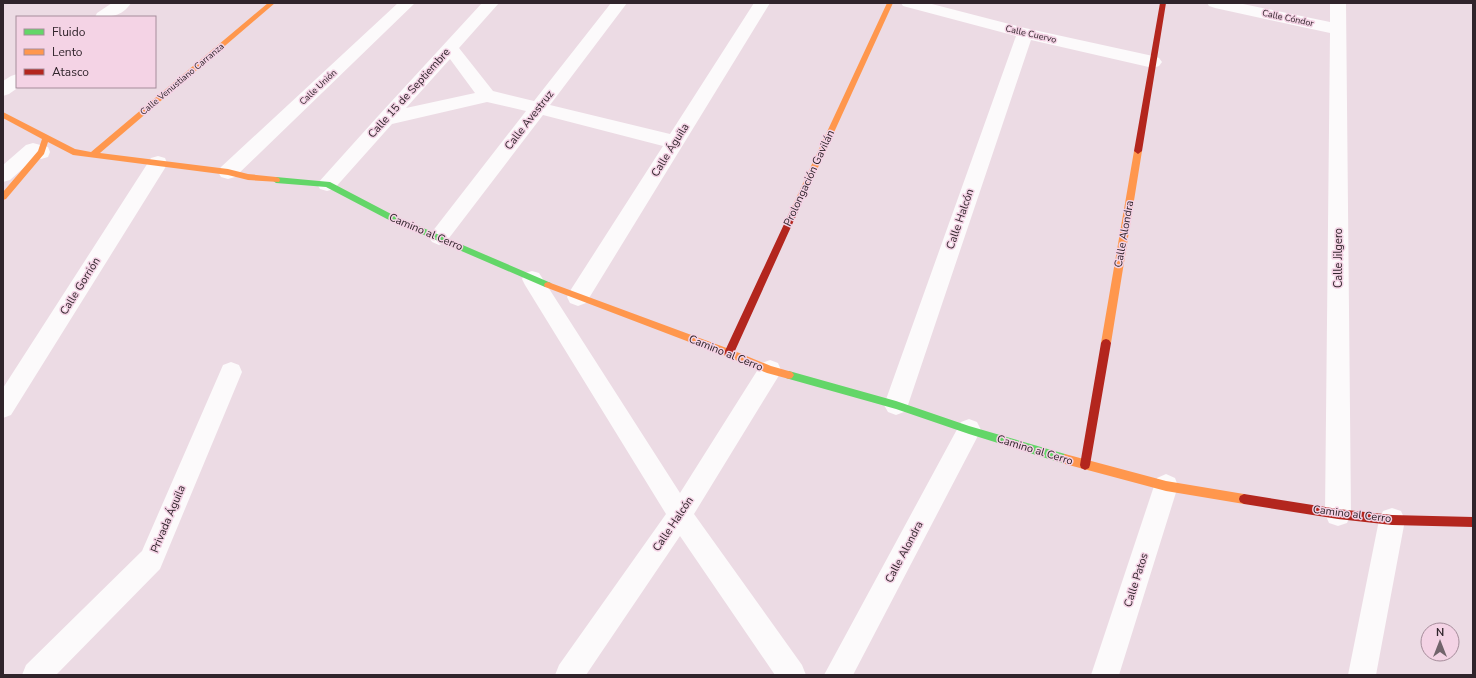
<svg xmlns="http://www.w3.org/2000/svg" width="1476" height="678" viewBox="0 0 1476 678" font-family="'Nunito Sans',sans-serif">
	<style>
		.lines { fill: none; stroke-linecap: round; stroke-linejoin: round }
		.street { fill: #fcfafb; fill-rule: evenodd }
		.fast { fill: #63d668; fill-rule: evenodd }
		.slow { fill: #ff974d; fill-rule: evenodd }
		.jam { fill: #b3261e; fill-rule: evenodd }
		.labels { text-anchor: middle; dominant-baseline: central; stroke-width: 3; stroke-linejoin: round; paint-order: stroke }
		.far-street-label { font-size: 9px; fill: #30242b; stroke: #f4d3e5 }
		.street-label { font-size: 11px; fill: #30242b; stroke: #f4d3e5 }
	</style>
	<rect width="100%" height="100%" fill="#ecdbe4"/>
	<g class="lines">
		<path class="street" d="M112,3h19c-9,14 -21,14 -36,14l2,-4z
			M398,3h17l-180,174 -7,2 -7,-2 -3,-5 3,-5z
			M482,3h17l-40,45 34,43 41,10 77,-98h16l-77,102 120,29 84,-131h16l-184,300 -8,3 -8,-3 -3,-6 3,-6 93,-145 -120,-31 -97,127 -7,3 -7,-3 -3,-5 3,-5 94,-121 -39,-9 -95,22 -58,65 -7,2 -7,-2 -3,-5 62,-69zM450,59l25,34 -69,15z
			M901,3h27l97,25 128,28 6,2 3,4 -3,4 -6,2 -122,-28 -123,365 -4,7 -8,3 -8,-3 -4,-7 132,-369 -113,-30z
			M1207,3h31l92,19v-19h16l5,511 -4,9 -9,3 -9,-3 -4,-9 5,-481 -115,-25 -6,-2z
			M17,74v13h2l-10,7 -6,2v-15l8,-5z
			M33,143l15,4 2,5 -2,5 -7,2 -5,-2 -26,23 -7,2v-17l23,-20z
			M158,156l7,2 2,5 -2,5 -154,247 -8,3v-30l148,-230z
			M532,271l7,2 141,220 82,-130 8,-3 8,3 3,7 -3,7 -84,137 108,151 4,10h-31l-95,-139 -94,139h-31l4,-10 107,-151 -141,-229 -3,-6 3,-6z
			M231,362l8,3 3,7 -82,197 -104,106h-34l4,-10 116,-114 78,-179 3,-7z
			M969,419l8,3 4,8 -128,245h-29l137,-253z
			M1166,474l9,4 3,8 -59,189h-28l63,-189 3,-8z
			M1392,508l9,3 4,9 -29,155h-28l31,-155 4,-9z"/>
		<path class="fast" d="M276,177l54,5 63,33 158,68 1,2 -1,2h-6l-158,-68 -61,-32 -50,-4 -4,-3z
			M789,371l107,30 73,25 96,28 3,2 2,3 -2,3 -3,2 -96,-30 -73,-25 -107,-30 -3,-1 -2,-3 2,-3z"/>
		<path class="slow" d="M268,3h7l-175,150 128,16 20,5 28,3 3,1 1,2 -1,2 -31,-2 -20,-5 -155,-20 -25,-13 -4,12 -38,45 -3,1v-8l35,-41 4,-12 -39,-21v-6l72,37 16,3z
			M887,3h6l-93,204 -4,3 -3,-1 -1,-2z
			M1138,148l4,3 -31,192 -2,3h-6l-2,-3 33,-192z
			M548,282l184,68 39,16 21,6 2,3 -2,3 -3,1 -22,-6 -41,-17 -181,-69 -1,-2 1,-2z
			M1065,454l101,27 78,13 4,2 1,3 -1,3 -4,2 -78,-13 -101,-27 -3,-2 -2,-3 2,-3z"/>
		<path class="jam" d="M1160,3h6l-24,148 -4,3 -4,-3z
			M796,204l4,3 -66,146 -2,3 -3,1 -3,-1 -2,-3 68,-146z
			M1106,339l3,1 2,3 -21,122 -1,3 -4,2 -4,-2 -1,-3 21,-122 2,-3z
			M1244,494l94,15 54,6 81,2v10l-81,-2 -54,-6 -94,-15 -4,-2 -1,-3 1,-3z"/>
	</g>
	<g class="labels">
		<g class="far-street-label">
			<text transform="translate(1288 18) rotate(12)">Calle Cóndor</text>
			<text transform="translate(1031 34) rotate(13)">Calle Cuervo</text>
			<text transform="translate(182 79) rotate(-40)">Calle Venustiano Carranza</text>
			<text transform="translate(318 87) rotate(-43)">Calle Unión</text>
		</g>
		<g class="street-label">
			<text transform="translate(409 93) rotate(-48)">Calle 15 de Septiembre</text>
			<text transform="translate(529 120) rotate(-52)">Calle Avestruz</text>
			<text transform="translate(670 150) rotate(-58)">Calle Águila</text>
			<text transform="translate(809 178) rotate(-65)">Prolongación Gavilán</text>
			<text transform="translate(960 219) rotate(-71)">Calle Halcón</text>
			<text transform="translate(426 232) rotate(23)">Camino al Cerro</text>
			<text transform="translate(1124 234) rotate(-80)">Calle Alondra</text>
			<text transform="translate(1338 258) rotate(-90)">Calle Jilgero</text>
			<text transform="translate(80 286) rotate(-58)">Calle Gorrión</text>
			<text transform="translate(726 353) rotate(22)">Camino al Cerro</text>
			<text transform="translate(1035 450) rotate(17)">Camino al Cerro</text>
			<text transform="translate(1352 514) rotate(7)">Camino al Cerro</text>
			<text transform="translate(168 519) rotate(-67)">Privada Águila</text>
			<text transform="translate(673 524) rotate(-56)">Calle Halcón</text>
			<text transform="translate(904 552) rotate(-62)">Calle Alondra</text>
			<text transform="translate(1136 580) rotate(-72)">Calle Patos</text>
		</g>
	</g>
	<rect width="1476" height="678" fill="none" stroke="#30242b" stroke-width="8"/>
	<rect x="16" y="16" width="140" height="72" fill="#f4d3e5" stroke="#a68d9b"/>
	<rect x="24" y="29" width="20" height="6" fill="#63d668" stroke="#a68d9b"/>
	<text x="52" y="36" font-size="12" fill="#30242b">Fluido</text>
	<rect x="24" y="49" width="20" height="6" fill="#ff974d" stroke="#a68d9b"/>
	<text x="52" y="56" font-size="12" fill="#30242b">Lento</text>
	<rect x="24" y="69" width="20" height="6" fill="#b3261e" stroke="#a68d9b"/>
	<text x="52" y="76" font-size="12" fill="#30242b">Atasco</text>
	<g transform="translate(1440 642)"><circle r="19" fill="#f4d3e5" stroke="#a68d9b"/>
	<path d="M0-3L7 15L0 10L-7 15Z" fill="#72646c"/>
	<text y="-6" font-size="11" font-weight="bold" text-anchor="middle" fill="#30242b">N</text>
	</g>
</svg>
